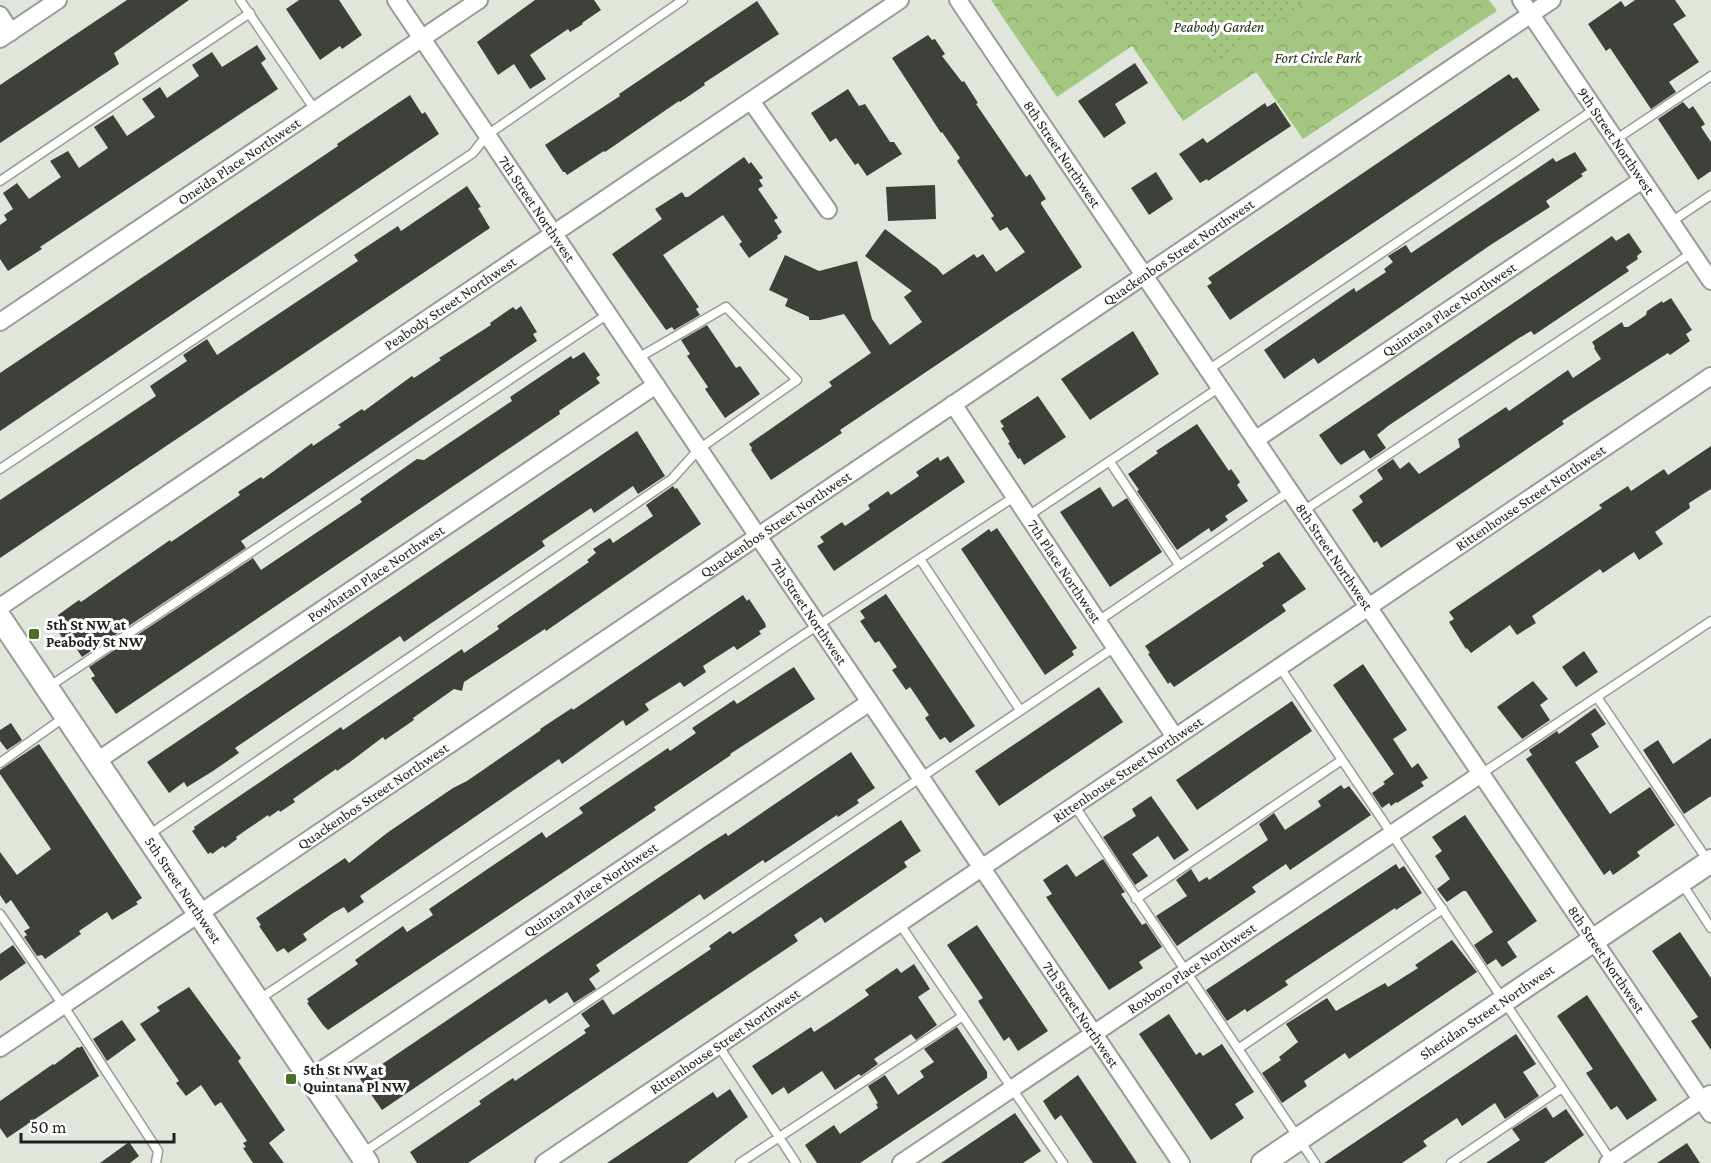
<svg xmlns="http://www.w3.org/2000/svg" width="1711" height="1163" viewBox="0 0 1711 1163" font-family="'Crimson Pro',serif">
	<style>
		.park { fill: url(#park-crowns) }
		.garden { fill: url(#garden-dots) }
		.building { fill: #3d413a }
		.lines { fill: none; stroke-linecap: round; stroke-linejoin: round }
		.lane-casing { stroke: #979b93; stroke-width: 11 }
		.street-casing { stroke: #979b93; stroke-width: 20 }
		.secondary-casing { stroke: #979b93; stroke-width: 26 }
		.lane { stroke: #fff; stroke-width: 8 }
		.street { stroke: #fff; stroke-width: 16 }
		.secondary { stroke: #fff; stroke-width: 22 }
		.poi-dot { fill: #4b6d24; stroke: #fff; stroke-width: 2 }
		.labels { text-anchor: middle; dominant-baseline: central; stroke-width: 6; stroke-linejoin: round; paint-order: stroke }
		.park-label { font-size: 15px; font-style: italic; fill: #223111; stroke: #fff }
		.street-label { font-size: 15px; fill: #1d1f1c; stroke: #fff }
		.poi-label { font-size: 15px; font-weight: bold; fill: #1d1f1c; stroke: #fff; text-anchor: start }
	</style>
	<defs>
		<pattern id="park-crowns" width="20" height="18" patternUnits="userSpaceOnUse" patternTransform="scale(1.5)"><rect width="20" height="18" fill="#a3c781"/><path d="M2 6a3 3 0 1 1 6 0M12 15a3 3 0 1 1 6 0" fill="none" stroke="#8caa6f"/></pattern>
		<pattern id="garden-dots" width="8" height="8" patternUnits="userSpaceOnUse" patternTransform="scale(1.5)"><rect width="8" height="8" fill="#a3c781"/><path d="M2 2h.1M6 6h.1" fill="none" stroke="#8caa6f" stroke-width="1.8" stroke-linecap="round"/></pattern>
	</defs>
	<rect width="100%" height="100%" fill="#e1e6dd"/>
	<path class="park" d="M991,0h498l8,11 -194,128 -47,-67 -73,49 -51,-75 -75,51z"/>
	<path class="garden" d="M1159,0h148l-91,63z"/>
	<path class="building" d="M127,0h62l-75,53 5,11 -119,79v-58z
		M299,0h40l23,35 -20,14 -2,-3 -20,14 -34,-51z
		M535,0h59l7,10 -19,13 1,1 -13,8 -2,-3 -38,26 16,24 -16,10 -16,-25 -16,11 -21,-33z
		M1635,0h40l11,16 -13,8 26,38 -30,20 7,10 -25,17 -41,-61 -4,3 -18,-27 33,-23 4,6z
		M757,1l22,33 -75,49 1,2 -25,17 -1,-1 -74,51 -1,-1 -37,24 -2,-3h-2l-18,-27 75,-49 -1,-2z
		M928,35l4,5 3,-1 10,15 -3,2 20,26 2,-1 14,22 -2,1 50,73 4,-3 16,25 -5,3v2l41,63 -242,163 2,3 -71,47 -20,-30 1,-2 -3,-4 83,-58 -3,-4 42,-29 -27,-39 -24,6h-11v-3l-24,-11 3,-7 -19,-9 16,-35 34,16 38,-10 15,58 18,26 32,-23 -18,-25 8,-6 -47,-35 20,-27 52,39 6,7 31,-21 3,4 6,-4 13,18 29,-20 -18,-25 -7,4 -9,-13 3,-2 -37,-55 3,-3 -18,-26 -1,1 -49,-75z
		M257,45l9,14 -5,4 17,26 -238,158 2,2 -34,22 -8,-12v-34l7,-5 -3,-5 9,-6 -10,-16 14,-10 12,16 32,-22 -11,-16 18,-10 11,17 29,-20 -14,-21 19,-12 14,21 28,-19 -13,-18 18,-12 7,11 32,-22 -7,-11 20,-13 10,15z
		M1135,63l13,20 -33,21 11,19 -22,15 -26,-37z
		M1509,74l4,5 4,-2 23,33 -310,210 -23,-34 5,-3 -4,-5z
		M848,89l11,17 6,-2 25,38h4l8,12 -35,22 -9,-13 -3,2 -19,-27 -6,4 -19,-29z
		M410,95l12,19 3,-2 14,22 -439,297v-58l338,-227 -1,-2z
		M1275,102l16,24 -83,55 -1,-2 -7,4 -21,-29 24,-16 4,5 58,-40 2,4z
		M1683,102l6,7 4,-3 12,18 -4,3 10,15v29l-13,9 -40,-61z
		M1575,152l12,18 -6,4 2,2 -37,25 4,6 -61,39 -171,118 -4,-6 -30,21 -20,-29 90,-62 2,4 30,-20 -2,-3 9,-7 -5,-6 18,-11 5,8 142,-95 3,4z
		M744,157l5,7 2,-2 12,16 -4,2 4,6 -5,3 20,29 -4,2 8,12 -5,4 1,2 -29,20 -10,-14 3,-2 -19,-27 -60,40 36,52 -3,2 4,6 -26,15 -2,-3 -6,3 -54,-76 50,-35 -7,-10 27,-17 3,5h3z
		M1156,172l17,27 -24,16 -18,-27z
		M935,185l1,34 -48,2 -2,-34z
		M467,186l14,21 -3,1 12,20 -490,330v-58l156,-104 -6,-10 37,-25 -4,-6 24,-16 10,16 141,-94 -4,-6 44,-29 3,5z
		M1629,233l13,19 -5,4 1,3 -12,8 3,4 -95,64 -3,-4 -12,7 -131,88 -11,9 9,13 -16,11 -6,-9 -23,15 -4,-4 -18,-26 293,-199 4,5z
		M1671,298l21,32 -6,4 4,7 -20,14 -2,-2 -80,51 -26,17 2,3 -183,124 -4,-7 -3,2 -22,-33 11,-8 -4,-6 24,-17 -6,-9 16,-11 7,10 9,-7 10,12 41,-27 -2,-8 48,-32 3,4 59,-41 5,8 28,-19 -7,-11 1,-1 -3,-5 30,-20 2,5h4l18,-12 1,-4 15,-10 1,2z
		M521,306l16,26 -4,2 4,7 -296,200 5,7 -164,109 -8,-12 -5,3 -17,-26 7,-5 -1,-2 21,-15 2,2 89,-62 1,2 69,-47 -2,-3 23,-15 2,2 49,-36 1,3 28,-19 -3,-2 24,-16 2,2 48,-35 2,2 27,-18 -2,-2 52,-33 -1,-2 23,-16 3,3z
		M707,325l29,43 4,-2 20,28 -35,24 -20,-29 3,-2 -21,-31 3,-2 -9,-14z
		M1133,331l26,43 -69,46 -29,-41z
		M584,352l16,23 -4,3 4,5 -41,28 1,3 -444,300 -25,-36 4,-2 -6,-9 164,-109 8,12 101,-68 -2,-3 57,-40 7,1 88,-59 -2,-4 61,-41 2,3z
		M1038,396l28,41 -42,28 -4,-7 -2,1 -10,-16 2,-1 -9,-14 3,-1 -4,-6z
		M1197,424l32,47 2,-2 9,13 -3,3 11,16 -23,15 3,4 -17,12 -2,-4 -32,22 -40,-59 2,-1 -11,-16 30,-21 -2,-2z
		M637,431l28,45 -27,18 -5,-8 -39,27 -3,-5 -49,33 3,5 -115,78 -26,18 -4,-6 -165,112 4,5 -26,18 -26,16 -3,-5 -15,11 -22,-31z
		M1711,446v43l-22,14 1,5 -35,24 8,12 -24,16 -5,-8 -31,21 -3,-4 -68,47 4,7 -19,12 -7,-10 -39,28 -4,-5 -1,1 -17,-27 5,-3 -5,-7 153,-104 -3,-3 29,-19 3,5 33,-22 4,6z
		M948,456l17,26 -131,89 -17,-25 7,-4 -4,-5 22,-15 3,4 25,-17 -2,-4 20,-14 3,4 28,-19 -3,-4 22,-15 2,4z
		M673,486l2,3 2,-1 24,36 -155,107 -1,-2 -81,53 -2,9 -8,-2 -41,29 1,2 -29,20 -2,-3 -33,25 -13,9 -1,-2 -33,23 -10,7 2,3 -15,10 -1,-2 -10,7 -1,-2 -32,22 1,2 -12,9 -2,-2 -11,8 -1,-2 -3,2 -16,-23 3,-2 -1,-2 147,-100 2,3 119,-81 2,4 35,-24 -2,-3 92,-64 -2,-2 9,-7 -3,-4 17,-11 3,5 40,-27 -7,-11z
		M1100,487l13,20 14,-9 35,54 -52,35 -50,-75z
		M997,528l80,120 -5,3 2,4 -29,20 -84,-126 28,-20 2,3z
		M1279,552l27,37 -24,16 4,6 -41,28 -71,48 -4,-5 -2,2 -20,-30 2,-1 -5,-7 119,-80 -2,-3z
		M886,594l89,132 -25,17 -5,-6 -5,3 -15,-22 4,-3 -19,-28 -4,3 -14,-20 5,-3 -18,-26 -4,2 -15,-22 5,-3 -5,-7z
		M743,595l4,6 2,-2 16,24 1,4 -7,4 2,3 -24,16 -3,-4 -31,20 3,6 -22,15 -4,-5 -35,22 4,6 -23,16 -3,-6 -61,44 -3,-5 -199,137 4,6 -16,11 -4,-6 -11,6 -30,21 4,6 -19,13 -4,-5 -7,4 -18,-26 2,-1 -5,-7 89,-60 4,5 38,-30 66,-45 14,-7 74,-51 -1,-1 32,-21 1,2z
		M1584,651l14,21 -22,15 -14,-20z
		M1363,664l44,66 -14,9 19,29 6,-5 10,15 -7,4 3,4 -27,17 -1,-1 -5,4 -2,-3 -7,5 -10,-15 13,-9 -2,-2 11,-8 -61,-89z
		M794,667l21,32 -85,55 1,1 -77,52 2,3 -234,157 -94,63 -5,-5 -16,-22 2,-1 -2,-3 51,-35 -3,-4 48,-34 4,6 26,-17 -4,-6 113,-77 4,6 37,-25 -4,-5 89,-60 2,3 26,-18 -4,-5 42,-28 3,4z
		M1533,681l15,18 -8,6 10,15 -28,19 -25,-32z
		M1099,687l24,35 -124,84 -24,-35z
		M1292,701l20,30 -115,79 -21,-30z
		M1595,708l11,16 -15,10 8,13 -24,15 35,52 40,-27 25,38 -38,27 3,4 -27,19 -3,-5 -6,5 -78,-116 6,-4 -3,-5 28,-19 2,3z
		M11,723l11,17 -15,10 -7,-9v-11z
		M1711,738v58l-27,18 -41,-64 15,-10 15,24z
		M39,744l103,154 -6,4 2,2 -26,16 -5,-8 -28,19 2,3 -36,25 -3,-4 -5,1 -13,-19 3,-2 -3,-4 6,-3 -19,-28 -5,4 -6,-9v-43l17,23 34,-26 -51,-75v-4z
		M851,752l24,36 -18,12 2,3 -21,14 -1,-2 -72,48 -2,-3 -59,40 -4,-6 -104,71 4,6 -11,8 7,10 -22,14 -7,-11 -18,12 -3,-5 -164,111 -22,-31 347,-234 19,-12 2,3z
		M1341,785l3,4 5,-3 22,29 -81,55 -4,-6 -34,23 4,5 -79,54 -21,-30 31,-20 -11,-16 15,-11 8,13 8,-5 2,3 59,-40 -9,-16 15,-11 11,17 36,-24 -3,-5z
		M1151,796l38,54 -15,10 -16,-24 -26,18 16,22 -13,9 -32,-48 33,-21 -4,-7z
		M1465,815l72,106 -30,21 10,15 -15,10 -6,-8 -9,6 -13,-20 19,-13 -27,-41h-3l-16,11 -10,-13 13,-10 -15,-23 7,-5 -10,-14z
		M901,820l20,31 -17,11 3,5 -82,56 -4,-6 -27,18 4,6 -330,222h-51l-7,-11 71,-48 -2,-3 34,-23 2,3 71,-48 -2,-3 6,-4 -9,-12 22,-15 10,16 98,-66 -2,-3 21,-15 3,3z
		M1103,859l22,33 -4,2 21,31 4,-2 16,24 -23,15 4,6 -34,22 -63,-93 6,-3 -9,-14 24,-16 9,13z
		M1396,864l3,5 5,-3 18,27 -26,17 -1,-2 -110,73 3,4 -41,27 -2,-3 -18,12 -21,-31z
		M977,925l71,106 -30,20 -9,-14 -5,4 -26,-40 5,-3 -36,-53z
		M1680,932l31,46v72l-20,-29 7,-4 -46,-66z
		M1452,940l25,32 -128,87 -4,-6 -41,28 3,5 -25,17 -20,-30 19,-13 -2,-3 19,-15 -12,-18 41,-26 9,13 49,-28 3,4 30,-19 -3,-3z
		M13,945l13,18 -26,18v-27z
		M914,964l16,25 -12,8 19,28 -21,15 -5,-6 -37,25 4,5 -17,12 -2,-2 -24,16 -13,-19 -34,23 -4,-7 -12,8 -20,-29 59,-39 3,5 20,-13 35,-24 -4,-5 32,-22 4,5z
		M189,987l52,71 -3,3 47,69 -16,13 15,20h-31l-10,-15 3,-1 -3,-4 4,-2 -26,-39 -6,4 -14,-21 -15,11 -10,-13 3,-2 -39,-57 20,-13 -3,-4z
		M1587,995l70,105 -30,20 -10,-14 -6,4 -25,-37 7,-4 -36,-53z
		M1169,1014l27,41 4,-3 3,4 19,-12 32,48 -19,12 9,14 -33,22 -72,-106z
		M122,1020l14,20 -29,21 -14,-22z
		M957,1027l30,45v6l-127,85h-43l-12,-18 29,-20 6,9 38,-26 -2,-4 2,-1 -10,-17 17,-11 13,20 26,-18 -4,-6 14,-9 -10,-13z
		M1516,1034l20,30 -13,8 16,24 -34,23 -10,-16 -33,23 -5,-8 -34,23 4,5 -25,17h-78z
		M82,1046l17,30 -92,62 -7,-10v-27l53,-37 1,1 24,-18 1,1z
		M1078,1075l45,67 14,21h-44l-32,-48 -6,5 -12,-19z
		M730,1089l18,28 -61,46h-80l106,-71 4,6z
		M1546,1107l7,11 13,-9 18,26 -40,28h-58l34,-23 -8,-11z
		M1015,1113l26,38 -18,12h-82z
		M129,1142l10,14 -9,7h-30z
		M1687,1143l13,20h-43z"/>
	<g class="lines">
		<g class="lane-casing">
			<path id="lane" d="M240,0l75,110
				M1615,140l96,-64
				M0,181l250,-168
				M1671,222l40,-27
				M1208,370l387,-261
				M1110,462l69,103
				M0,469l473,-316 14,-18 196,-135
				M1303,511l389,-258
				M1028,516l192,-129
				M920,559l100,151
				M1098,621l192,-130
				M1279,666l333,496
				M47,688l561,-374
				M1597,697l111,164
				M0,763l66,-47
				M1481,774l230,-153
				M1074,805l241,358
				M147,836l525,-357 27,-30 98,-69 -71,-73 -88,51
				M1681,882l30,46
				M1136,899l206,-139
				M0,914l63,91 95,146 -2,12
				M899,923l164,240
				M258,1000l542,-363 214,-140
				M718,1045l78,118
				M1238,1049l205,-140
				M361,1154l754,-507
				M740,1163l223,-147
				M1451,1163l111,-75"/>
		</g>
		<g class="street-casing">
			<g id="street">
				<path id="s1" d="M396,0l785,1163"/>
				<path id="s2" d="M958,0l753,1114"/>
				<path id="s3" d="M1521,0l190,281"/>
				<path d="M0,15l11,17"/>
				<path d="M0,39l58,-39"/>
				<path d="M751,101l77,109"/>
				<path id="s4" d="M0,322l479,-322"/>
				<path id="s5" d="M953,404l222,333"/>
				<path id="s6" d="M1255,440l387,-260"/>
				<path id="s7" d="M0,607l900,-607"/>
				<path id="s8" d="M97,761l559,-376"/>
				<path id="s9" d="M0,1048l1552,-1048"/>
				<path id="s10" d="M310,1078l560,-376"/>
				<path id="s11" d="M544,1163l1167,-787"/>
				<path id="s12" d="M901,1163l580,-389"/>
				<path d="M1608,1163l102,-69"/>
			</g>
		</g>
		<g class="secondary-casing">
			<g id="secondary">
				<path id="s13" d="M0,618l367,545"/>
				<path id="s14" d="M1263,1163l448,-302"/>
			</g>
		</g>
		<use href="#lane" class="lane"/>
		<use href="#street" class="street"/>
		<use href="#secondary" class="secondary"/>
	</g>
	<g class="poi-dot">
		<rect x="28" y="628" width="12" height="12" rx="3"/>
		<rect x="285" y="1073" width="12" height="12" rx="3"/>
	</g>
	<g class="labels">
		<g class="park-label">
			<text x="1219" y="27">Peabody Garden</text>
			<text x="1318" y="58">Fort Circle Park</text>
		</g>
		<g class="street-label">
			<text stroke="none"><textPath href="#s3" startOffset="170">9th Street Northwest</textPath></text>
			<text stroke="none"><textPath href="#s2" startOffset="186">8th Street Northwest</textPath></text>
			<text stroke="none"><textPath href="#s4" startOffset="288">Oneida Place Northwest</textPath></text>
			<text stroke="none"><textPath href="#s1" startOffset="252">7th Street Northwest</textPath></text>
			<text stroke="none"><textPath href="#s9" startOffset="1422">Quackenbos Street Northwest</textPath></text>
			<text stroke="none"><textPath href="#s7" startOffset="543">Peabody Street Northwest</textPath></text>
			<text stroke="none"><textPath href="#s6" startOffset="234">Quintana Place Northwest</textPath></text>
			<text stroke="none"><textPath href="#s11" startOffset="1190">Rittenhouse Street Northwest</textPath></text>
			<text stroke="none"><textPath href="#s9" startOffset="936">Quackenbos Street Northwest</textPath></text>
			<text stroke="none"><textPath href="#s2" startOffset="672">8th Street Northwest</textPath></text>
			<text stroke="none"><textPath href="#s5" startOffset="201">7th Place Northwest</textPath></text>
			<text stroke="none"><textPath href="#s8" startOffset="336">Powhatan Place Northwest</textPath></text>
			<text stroke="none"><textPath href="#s1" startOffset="738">7th Street Northwest</textPath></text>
			<text stroke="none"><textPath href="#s11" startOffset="704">Rittenhouse Street Northwest</textPath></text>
			<text stroke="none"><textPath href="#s9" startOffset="450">Quackenbos Street Northwest</textPath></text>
			<text stroke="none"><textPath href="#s10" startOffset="338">Quintana Place Northwest</textPath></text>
			<text stroke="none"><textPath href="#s13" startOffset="328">5th Street Northwest</textPath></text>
			<text stroke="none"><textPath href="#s2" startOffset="1158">8th Street Northwest</textPath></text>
			<text stroke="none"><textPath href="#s12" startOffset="350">Roxboro Place Northwest</textPath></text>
			<text stroke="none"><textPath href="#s14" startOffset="270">Sheridan Street Northwest</textPath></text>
			<text stroke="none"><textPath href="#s1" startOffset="1224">7th Street Northwest</textPath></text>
			<text stroke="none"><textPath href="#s11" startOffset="218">Rittenhouse Street Northwest</textPath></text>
		</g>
		<g class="poi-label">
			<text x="46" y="625">5th St NW at<tspan x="46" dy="17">Peabody St NW</tspan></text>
			<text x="303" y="1070">5th St NW at<tspan x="303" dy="17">Quintana Pl NW</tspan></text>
		</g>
	</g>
	<path d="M21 1133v9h153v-9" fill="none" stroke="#1d1f1c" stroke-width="3"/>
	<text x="30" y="1133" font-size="18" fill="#1d1f1c" stroke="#ffffff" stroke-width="4.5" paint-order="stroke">50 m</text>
</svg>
